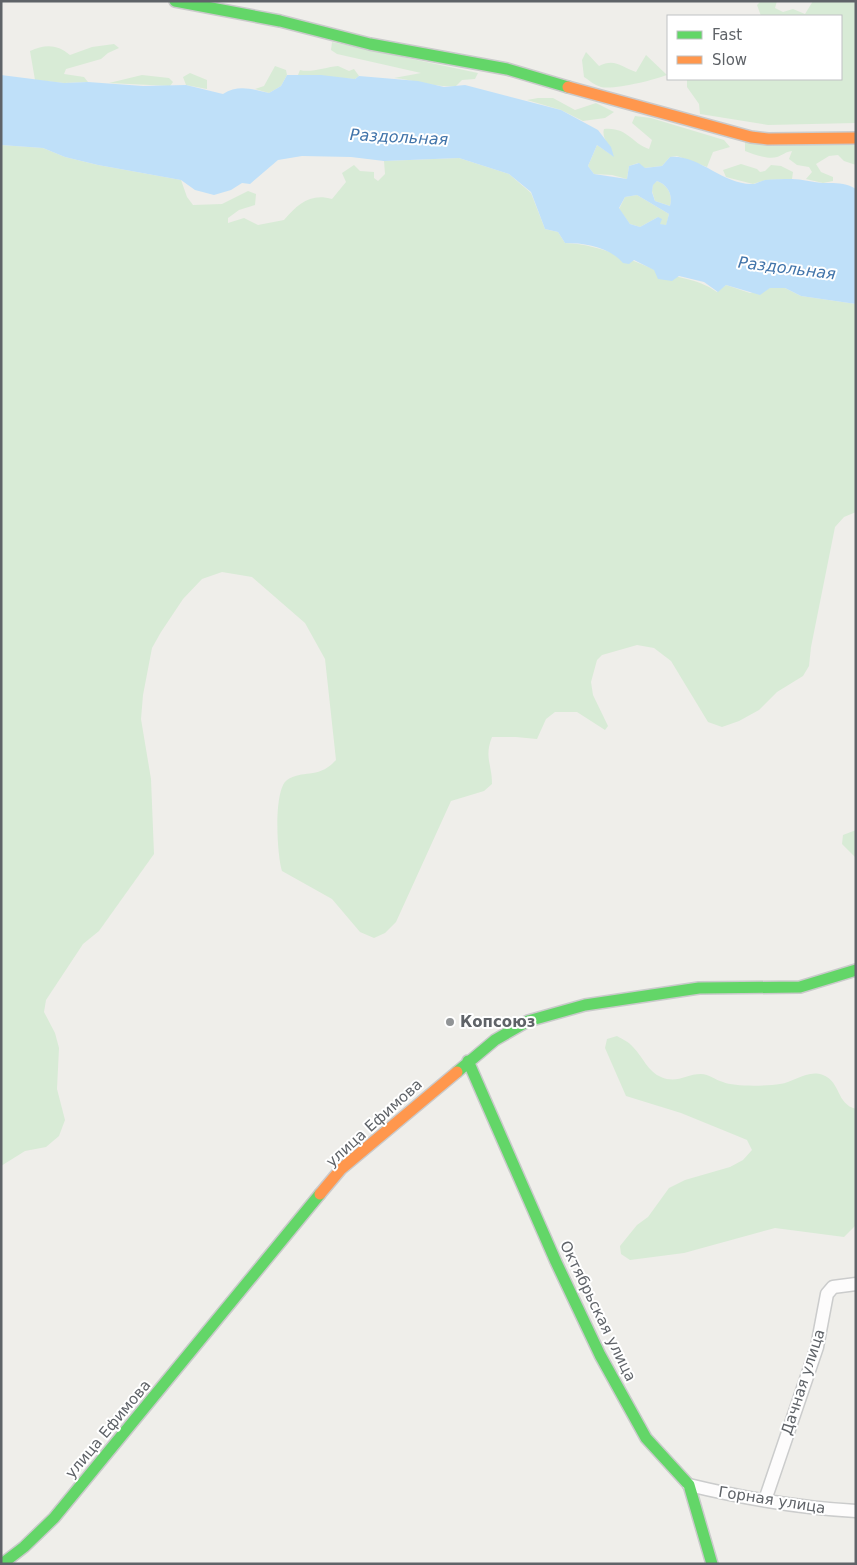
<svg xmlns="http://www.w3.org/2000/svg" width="857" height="1565" viewBox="0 0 857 1565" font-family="'DejaVu Sans',sans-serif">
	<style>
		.green { fill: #d8ebd6 }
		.water { fill: #bfe0f9; fill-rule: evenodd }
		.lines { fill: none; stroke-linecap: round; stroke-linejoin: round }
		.street-casing { stroke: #cbcccc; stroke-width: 15 }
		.fast-casing { stroke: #cacacb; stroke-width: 14 }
		.slow-casing { stroke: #cacacb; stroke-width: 14 }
		.street { stroke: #fdfcfc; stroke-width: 12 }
		.fast { stroke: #63d668; stroke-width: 11 }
		.slow { stroke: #ff974d; stroke-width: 11 }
		.poi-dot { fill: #919496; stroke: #fff; stroke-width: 2 }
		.labels { text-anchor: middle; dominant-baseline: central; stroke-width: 4; stroke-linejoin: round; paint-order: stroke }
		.poi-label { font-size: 15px; font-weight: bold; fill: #5f6368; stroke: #fff; text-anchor: start }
		.street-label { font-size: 15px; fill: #5f6368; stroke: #fff }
		.water-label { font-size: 16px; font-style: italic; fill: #4174aa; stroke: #fff }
	</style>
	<rect width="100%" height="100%" fill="#efeeea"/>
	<path class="green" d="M761,1h16l-2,7 8,4 10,-3 12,5 8,-13h43v122l-88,2 -68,-11 -1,-10 -12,-17v-8h154v-63h-80l-4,-11z
		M332,42l146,31 -3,6 -13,1 -6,6c-20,2 -41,-6 -62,-8l27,-5 -84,-19 -6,-4z
		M114,44l5,4 -11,5 -7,6 -35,10 -2,5 20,3 4,5 -24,1 -29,-3 -5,-29c15,-7 27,-7 40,4l22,-8z
		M586,52l13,14c16,-8 22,1 37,6l10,-17 21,20c-13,5 -53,15 -66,12 -7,-2 -12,-7 -17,-10l-2,-17z
		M275,66l11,4 1,5 -6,11 -12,7 -14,-4 9,-3z
		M338,66l11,5 5,-2 5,7 -4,3 -57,-4 2,-5c11,3 26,-3 38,-4z
		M190,73l17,7v9l-21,-4 -3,-8z
		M142,75l27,3 4,4 -3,4 -61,-3z
		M538,98h15l22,12 21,-7 18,9 -9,6 -22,3 -22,-11 -34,-10z
		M635,116l16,2 73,22 6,7 -17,5 -6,15 -30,-11 -7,1 -8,9 -18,2 -6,-5 -9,3 -2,13 -15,-4 -18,-1 -6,-8 9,-21 16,11c-2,-9 -12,-18 -9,-27 24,-2 27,14 45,20l3,-9 -20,-17z
		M745,142l111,2v21l-12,-4 -6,-6 -9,1 -13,8 5,8 12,5v4l-10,2 -17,-4 6,-7 -3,-5 -12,-2 -8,-6 3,-8c-7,1 -9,4 -15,6 -9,3 -24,-3 -32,-6z
		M1,145l42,3 22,9 33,8 83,15 6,17 6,8 29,-1 26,-13 8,3 -1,11 -16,5 -11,8v5l16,-5 14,7 26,-5c14,-16 26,-27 48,-21l14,-17 -4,-9 12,-8 6,6 14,1v6l4,3 7,-7 -1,-13 75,-3 50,16 22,19 14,36 13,3 7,11c31,1 59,14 88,26 23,10 43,8 64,23l9,-7 24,8 20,-5h15l16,8 55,8v208l-12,5 -9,10 -24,120 -2,19 -6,10 -26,16 -18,18 -20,11 -17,6 -14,-5 -37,-61 -17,-13 -17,-3 -35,10 -5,5 -6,22 2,13 15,31 -3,4 -28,-18h-22l-9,7 -9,20 -21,-2h-24c-8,20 0,27 0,47l-8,7 -33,10 -55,121 -11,11 -11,5 -14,-6 -28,-33 -50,-28c-5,-15 -9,-81 5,-91 16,-11 31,0 49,-20l-11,-101 -20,-36 -53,-46 -30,-5 -20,7 -19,20 -22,33 -9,16 -9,47 -2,24 10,60 3,75 -55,77 -16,13 -37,56 -2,12 11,21 4,15 -2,41 8,31 -6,16 -13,11 -21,4 -24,15z
		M741,164l16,5 3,3 5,-1 6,-6 10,1 12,6 -1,7 -26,1 -13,4 -27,-7 -3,-7z
		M657,181c11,4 16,14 13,25l-15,-5 -3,-10 1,-7z
		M637,195l32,19 -3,12 -6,-2 -2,-7 -18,10 -10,-3 -11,-15 6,-12z
		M856,830v28l-14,-14 1,-9z
		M617,1036c5,3 12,6 16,11 10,10 15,25 28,30 16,7 25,-3 40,-3 8,0 14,6 22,8 11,5 44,4 57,2 14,-2 28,-15 43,-9 18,7 13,29 33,34v116l-12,12 -69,-9 -91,25 -54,7 -9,-6 -1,-8 17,-21 11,-8 21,-29 16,-8 45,-13 13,-7 9,-10 -5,-10 -12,-5 -54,-22 -55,-17 -21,-48 2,-9z"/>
	<path class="water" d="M1,75l63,8 24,-1 55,4 43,-1 37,9c15,-10 29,-5 46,-1l12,-7 6,-11h34l34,4 4,-3 59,5 26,6 21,-2 96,25 37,20 13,17 3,10 -17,-12 -9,21 6,8 33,5 2,-13 10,-3 6,5 17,-2 8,-9c29,-3 54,29 84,27 3,-1 7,-3 11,-4 8,-1 18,-1 27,-1 10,0 20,3 30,4 12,0 23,-1 34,6v115l-55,-8 -16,-8h-15l-10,7 -34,-10 -8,7 -14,-10 -25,-6 -7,5 -14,-2 -4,-9 -20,-10 -5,4 -6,-1c-14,-16 -37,-20 -58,-20l-7,-11 -13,-3 -14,-37 -22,-18 -50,-16 -75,3 -33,-4 -49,-1 -24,4 -28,24 -8,-1 -11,7 -17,5 -19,-5 -14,-10 -83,-15 -33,-8 -22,-9 -42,-3zM657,181c11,4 16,14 13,25l-15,-5 -3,-9 1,-7zM637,195l32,19 -3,11 -6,-1 2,-5 -4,-2 -18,10 -10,-3 -11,-16 6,-11z"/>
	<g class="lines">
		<g class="street-casing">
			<path id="street" d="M689,1485c54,13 110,23 167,26
				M765,1500l52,-153 10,-53 6,-7 23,-3"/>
		</g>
		<g class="fast-casing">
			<path id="fast" d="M175,1l105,20 90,23 137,25 61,18
				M468,1061l88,201 44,93 46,83 43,47 23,79
				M457,1072l38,-32 33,-19 57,-16 114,-17 101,-1 56,-17
				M2,1564l22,-17 30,-29 266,-324"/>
		</g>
		<g class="slow-casing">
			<path id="slow" d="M568,87l183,50 17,2 88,-1
				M320,1194l21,-25 116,-97"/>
		</g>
		<use href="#street" class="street"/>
		<use href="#fast" class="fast"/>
		<use href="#slow" class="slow"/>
	</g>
	<circle class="poi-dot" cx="450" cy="1022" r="5"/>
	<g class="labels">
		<g class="poi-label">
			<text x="460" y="1022">Копсоюз</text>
		</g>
		<g class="street-label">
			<text transform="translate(374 1123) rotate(-42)">улица Ефимова</text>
			<text transform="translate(598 1311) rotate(64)">Октябрьская улица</text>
			<text transform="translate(803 1382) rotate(-72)">Дачная улица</text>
			<text transform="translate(108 1429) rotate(-50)">улица Ефимова</text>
			<text transform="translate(772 1500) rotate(9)">Горная улица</text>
		</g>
		<g class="water-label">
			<text transform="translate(399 137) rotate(3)">Раздольная</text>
			<text transform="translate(787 268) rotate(7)">Раздольная</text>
		</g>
	</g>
	<rect width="857" height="1565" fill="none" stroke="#5f6368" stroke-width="5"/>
	<rect x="667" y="15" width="175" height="65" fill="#ffffff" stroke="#bfc1c3"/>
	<rect x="677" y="31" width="25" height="8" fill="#63d668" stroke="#bfc1c3"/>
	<text x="712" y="40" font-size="15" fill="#5f6368">Fast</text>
	<rect x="677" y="56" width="25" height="8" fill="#ff974d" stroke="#bfc1c3"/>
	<text x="712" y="65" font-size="15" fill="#5f6368">Slow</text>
</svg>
